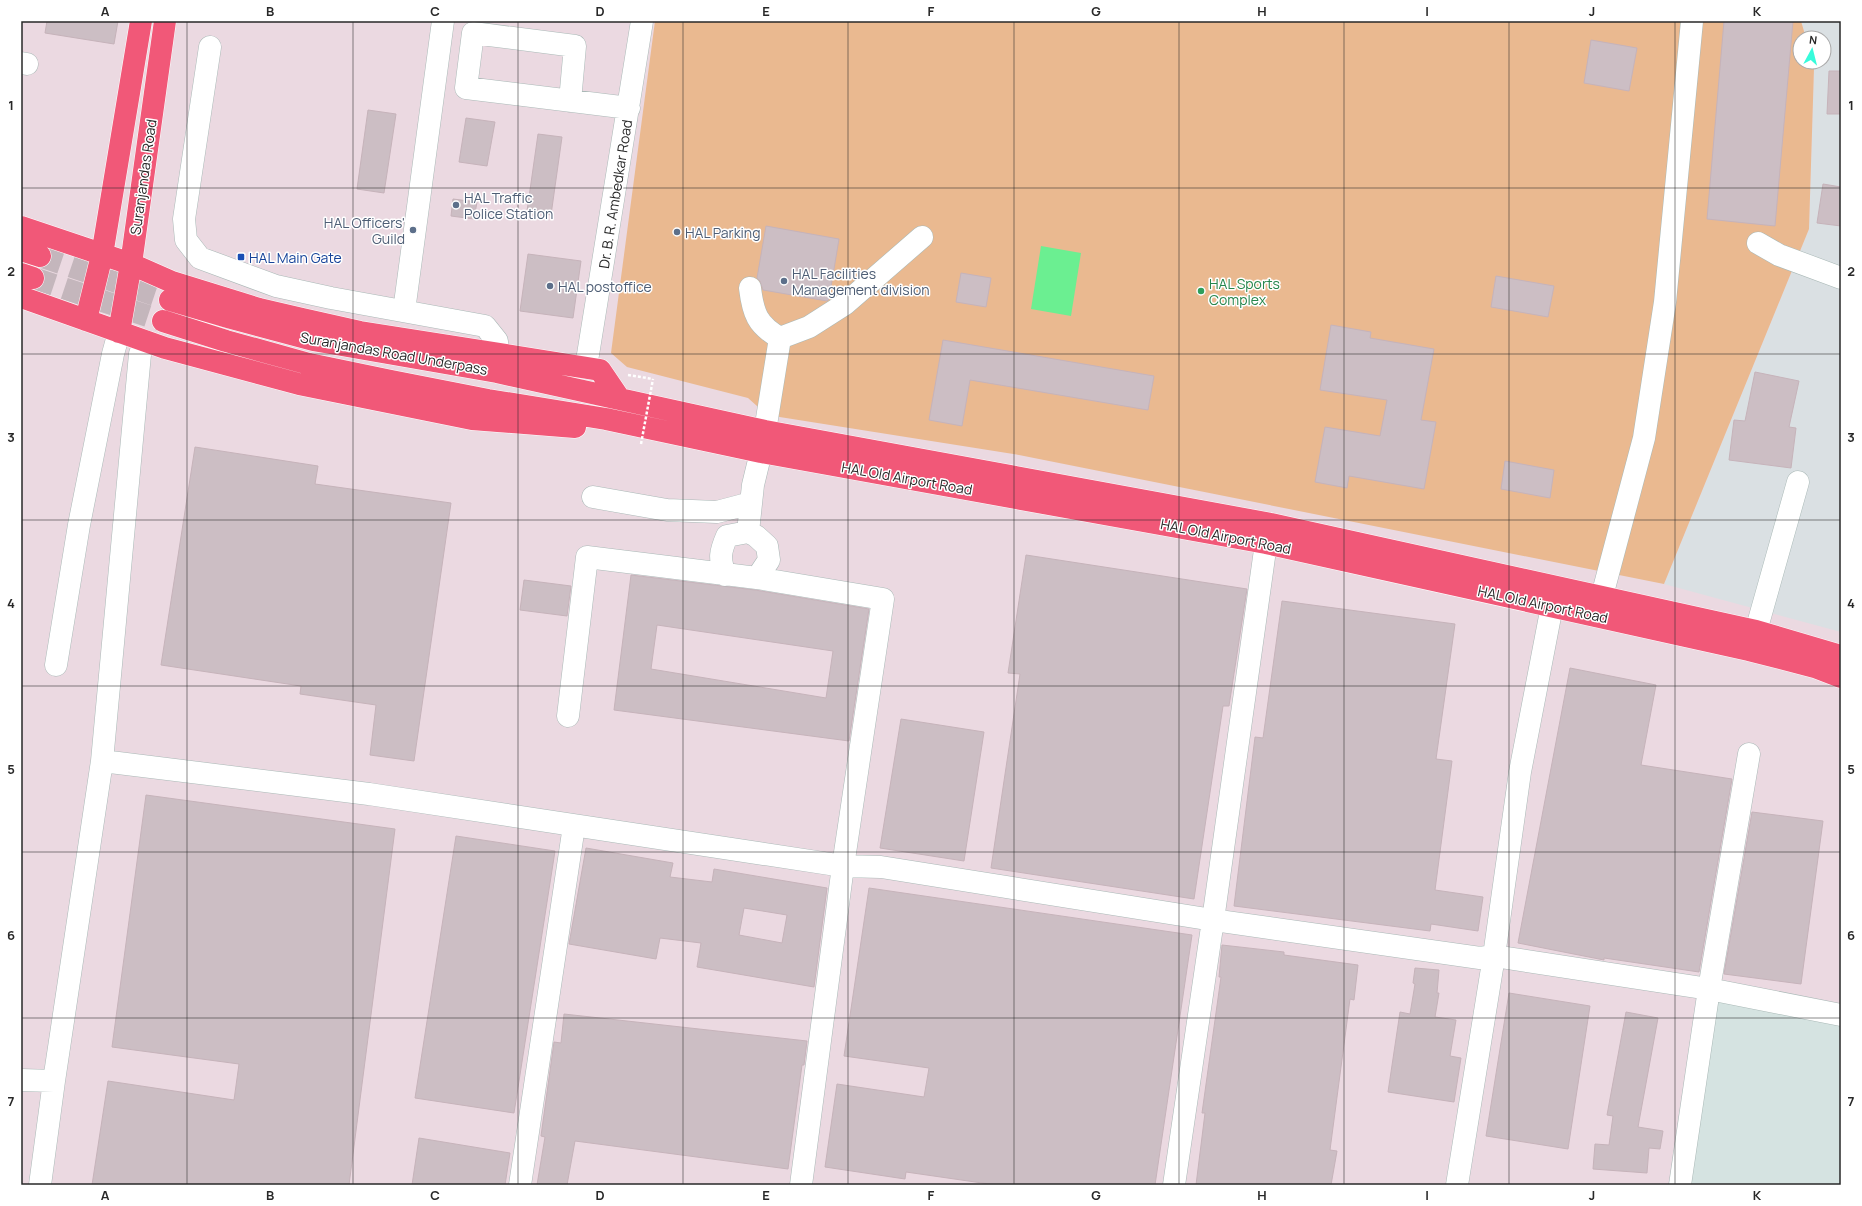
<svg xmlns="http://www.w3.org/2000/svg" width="1862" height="1206" viewBox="0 0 1862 1206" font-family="Manrope,sans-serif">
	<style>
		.industrial { fill: #dae0e3 }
		.airport { fill: #d5e3e1 }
		.pitch { fill: #eab990 }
		.water { fill: #6bef91 }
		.building { fill: #ccbec4; stroke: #c6b3ba; fill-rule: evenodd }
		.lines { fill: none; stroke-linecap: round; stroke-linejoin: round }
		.major-tunnel { stroke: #c4b6bc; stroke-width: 22; stroke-dasharray: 22 11; stroke-linecap: butt }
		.minor-casing { stroke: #aab9b7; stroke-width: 23 }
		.major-casing { stroke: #fff; stroke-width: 23 }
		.path { stroke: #fff; stroke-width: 2.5; stroke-dasharray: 3 2; stroke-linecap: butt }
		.minor { stroke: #fff; stroke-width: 22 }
		.major { stroke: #f15878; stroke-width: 22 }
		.path-bridge { stroke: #fff; stroke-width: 2.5; stroke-dasharray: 3 2; stroke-linecap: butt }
		.grid { fill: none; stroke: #282828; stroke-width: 1; stroke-opacity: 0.55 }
		.service-dot { fill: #5c6f8a; stroke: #fff; stroke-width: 1.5 }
		.transit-dot { fill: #1a4fb4; stroke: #fff; stroke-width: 1.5 }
		.leisure-dot { fill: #2e9e5b; stroke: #fff; stroke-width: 1.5 }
		.labels { text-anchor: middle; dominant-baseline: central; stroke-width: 3; stroke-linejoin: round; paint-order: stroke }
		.street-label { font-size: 14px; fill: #282828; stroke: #fff }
		.service-label { font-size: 14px; fill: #4e5e75; stroke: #fff; text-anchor: start }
		.transit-label { font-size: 14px; fill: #164399; stroke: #fff; text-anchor: start }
		.leisure-label { font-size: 14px; fill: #27864d; stroke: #fff; text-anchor: start }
		.neatline { fill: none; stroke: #282828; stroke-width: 1.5 }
		.grid-label { font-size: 13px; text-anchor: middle; font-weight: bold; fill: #282828 }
	</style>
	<rect width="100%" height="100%" fill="#ebd9e1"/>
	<path class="industrial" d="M1801,21h40v611l-177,-48 145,-355 5,-161 -2,-6h12v-24h-18z"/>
	<path class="airport" d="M1717,994l124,15v176h-156z"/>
	<path class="pitch" d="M655,21h1146l5,17h-6v24h12l2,6 -5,161 -145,355 -645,-129 -252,-40 -19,-17 -121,-31 -16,-14z"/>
	<path class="water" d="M1041,246l40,7 -10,63 -40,-7z"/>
	<path class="building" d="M47,21h71l-4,23 -69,-11z
		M1724,21h69l-18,205 -68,-7z
		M1591,40l46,8 -8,43 -45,-8z
		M1829,71h12v43h-14z
		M368,110l28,4 -12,79 -27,-4z
		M466,118l29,4 -8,44 -28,-4z
		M538,134l24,3 -11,78 -24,-4z
		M1823,184l18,3v39l-24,-3z
		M453,199l24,3 -3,17 -23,-3z
		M766,226l73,13 -10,60 -2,2 -64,-11 -3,-9 -3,-3z
		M528,254l53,7 -8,57 -53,-7z
		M961,273l30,5 -5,29 -30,-5z
		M1496,276l58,10 -6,31 -57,-10z
		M1331,325l40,7 -1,6 64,11 -13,71 15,2 -12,67 -75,-13 -2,12 -32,-6 10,-55 55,9 7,-36 -67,-10z
		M943,340l211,36 -6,34 -178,-30 -8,46 -33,-6z
		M1755,372l44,9 -10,46 7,1 -5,40 -62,-8 5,-40 11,1z
		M195,447l123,19 -3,18 136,19 -37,258 -44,-6 6,-50 -76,-11 1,-8 -140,-21z
		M1505,461l49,9 -4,28 -49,-9z
		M1026,555l221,34 -18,117h-6l-29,193 -203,-31 29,-194 -12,-1z
		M631,575l124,15 114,19 -20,132 -235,-31zM657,625l176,26 -7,47 -175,-29z
		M524,580l47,6 -4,30 -47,-6z
		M1282,601l173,23 -19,135 16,2 -17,129 48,7 -5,34 -47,-7 -1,7 -196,-25 21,-169 8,1z
		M1570,668l86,17 -15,80 91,14 -33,193 -95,-14v2l-86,-17z
		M901,719l83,13 -20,129 -84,-13z
		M146,795l249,34 -46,356h-257l16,-104 126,19 5,-36 -127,-17z
		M1752,812l71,9 -22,163 -77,-10z
		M456,836l99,15 -41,262 -99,-15z
		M586,848l87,15 -3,14 42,5 2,-13 113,19 -13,99 -117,-20 4,-24 -41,-5 -4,21 -87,-15zM744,908l43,7 -5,28 -43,-8z
		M869,888l323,47 -37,250h-159l-90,-13 -1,7 -80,-12 12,-83 87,13 5,-29 -85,-12z
		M1222,945l62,7v3l74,10 -4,35 -4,-1 -20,151 7,1 -6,34h-135l9,-72h-3l19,-136h-2z
		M1415,968l24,2 -2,23h2l-4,24 21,3 -6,36 11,2 -7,44 -66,-10 12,-80 10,2 5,-30 -2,-1z
		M1509,993l81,13 -22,143 -82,-13z
		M1626,1012l32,6 -20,109 25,4 -3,18 -11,-1 -2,25 -54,-4 2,-25 14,1 4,-29 -6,-1z
		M564,1014l243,27 -3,24h-2l-14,104 -213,-28 -8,44h-30l8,-48 -4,-1 13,-94 7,1z
		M419,1138l91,15 -5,32h-93z"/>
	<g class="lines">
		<path class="major-tunnel" d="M40,256l130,44
			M33,278l130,43"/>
		<g class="minor-casing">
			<path id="minor" d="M210,47l-26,172 2,21 14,18 76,28 55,12 154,28 12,15v13
				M21,63l6,1
				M570,101l5,-55 -102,-13 -7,55 163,20
				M1758,243l21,12 62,23
				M750,288c3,25 7,37 30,50
				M404,311l39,-290
				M586,367l56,-346
				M765,431l15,-93 29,-11 36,-23 77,-67
				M593,497l74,13 50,2 34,-9
				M748,532l8,4 11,10 2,14 -12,18
				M725,575c-6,-17 -5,-23 2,-39l21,-4 5,-47 8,-33
				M1602,596l42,-158 21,-136 27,-281
				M1756,631l42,-149
				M56,665l23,-140 34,-171 6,-22
				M568,716l19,-159 170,21 126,21 -40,267 -42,319
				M102,761l267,33 474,72 38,1 332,53 267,38 14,-2 215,33 132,26
				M21,1080l33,1 48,-320 38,-407 5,-13
				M40,1185l14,-104
				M520,1185l54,-359
				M1174,1185l39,-265 53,-377
				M1457,1185l37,-229 26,-184 32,-166
				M1680,1185l29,-196 40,-235"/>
		</g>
		<g class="major-casing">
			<path id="major" d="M21,227l110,37 41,18 87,27 43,10 58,13 240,38 19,28
				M21,250l19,6
				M21,274l12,4
				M21,297l144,51 134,36 173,35 103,8
				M170,300l61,18 82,22 184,32 268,59 506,93 485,107 85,25
				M86,320l16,-65 39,-234
				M163,321l63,20 83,23 82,17 97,19 118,19 155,33 505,91 483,107 66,17 26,10
				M119,332l12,-68 34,-243"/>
		</g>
		<path class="path" d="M628,375l25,4"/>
		<use href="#minor" class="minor"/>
		<use href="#major" class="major"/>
		<path class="path-bridge" d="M641,444l12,-65"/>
	</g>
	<path class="grid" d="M187,21v1164M353,21v1164M518,21v1164M683,21v1164M848,21v1164M1014,21v1164M1179,21v1164M1344,21v1164M1509,21v1164M1675,21v1164M21,188h1820M21,354h1820M21,520h1820M21,686h1820M21,852h1820M21,1018h1820"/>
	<g class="service-dot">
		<circle cx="456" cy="205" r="4"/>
		<circle cx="413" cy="230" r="4"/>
		<circle cx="677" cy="232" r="4"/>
		<circle cx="784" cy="281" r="4"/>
		<circle cx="550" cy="286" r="4"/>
	</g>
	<rect class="transit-dot" x="237" y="253" width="8" height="8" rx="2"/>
	<circle class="leisure-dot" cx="1201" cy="291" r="4"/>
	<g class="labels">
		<g class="street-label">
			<text transform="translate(143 177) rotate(-82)">Suranjandas Road</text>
			<text transform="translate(615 194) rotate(-81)">Dr. B. R. Ambedkar Road</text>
			<text transform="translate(394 353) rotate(10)">Suranjandas Road Underpass</text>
			<text transform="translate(907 478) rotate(10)">HAL Old Airport Road</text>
			<text transform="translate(1226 536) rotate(11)">HAL Old Airport Road</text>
			<text transform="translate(1543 604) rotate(12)">HAL Old Airport Road</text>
		</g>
		<g class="service-label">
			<text x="464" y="197">HAL Traffic<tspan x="464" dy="16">Police Station</tspan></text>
			<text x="405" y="222" text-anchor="end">HAL Officers'<tspan x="405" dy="16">Guild</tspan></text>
			<text x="685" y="232">HAL Parking</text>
			<text x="792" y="273">HAL Facilities<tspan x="792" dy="16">Management division</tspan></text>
			<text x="558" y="286">HAL postoffice</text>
		</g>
		<g class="transit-label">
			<text x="249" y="257">HAL Main Gate</text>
		</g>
		<g class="leisure-label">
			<text x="1209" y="283">HAL Sports<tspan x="1209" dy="16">Complex</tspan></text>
		</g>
	</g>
	<rect width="1862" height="1206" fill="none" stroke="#ffffff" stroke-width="44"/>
	<g transform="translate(1812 50) rotate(7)"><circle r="19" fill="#ffffff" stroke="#a9a9a9"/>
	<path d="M0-3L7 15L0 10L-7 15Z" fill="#37fbdb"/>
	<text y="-6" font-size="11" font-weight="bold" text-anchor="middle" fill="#282828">N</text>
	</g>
	<rect x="22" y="22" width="1818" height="1162" class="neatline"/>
	<g class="grid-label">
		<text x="105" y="16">A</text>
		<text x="270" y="16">B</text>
		<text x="435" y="16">C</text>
		<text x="600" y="16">D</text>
		<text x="766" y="16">E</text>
		<text x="931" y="16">F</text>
		<text x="1096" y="16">G</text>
		<text x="1262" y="16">H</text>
		<text x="1427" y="16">I</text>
		<text x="1592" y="16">J</text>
		<text x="1757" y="16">K</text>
		<text x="11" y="110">1</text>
		<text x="1851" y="110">1</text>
		<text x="11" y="276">2</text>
		<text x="1851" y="276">2</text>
		<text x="11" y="442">3</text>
		<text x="1851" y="442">3</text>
		<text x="11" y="608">4</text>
		<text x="1851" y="608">4</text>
		<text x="11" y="774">5</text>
		<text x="1851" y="774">5</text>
		<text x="11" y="940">6</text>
		<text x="1851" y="940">6</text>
		<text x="11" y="1106">7</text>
		<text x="1851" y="1106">7</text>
		<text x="105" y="1200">A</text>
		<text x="270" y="1200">B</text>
		<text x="435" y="1200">C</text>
		<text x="600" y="1200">D</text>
		<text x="766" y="1200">E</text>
		<text x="931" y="1200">F</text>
		<text x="1096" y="1200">G</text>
		<text x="1262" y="1200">H</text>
		<text x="1427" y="1200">I</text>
		<text x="1592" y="1200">J</text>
		<text x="1757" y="1200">K</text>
	</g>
</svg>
